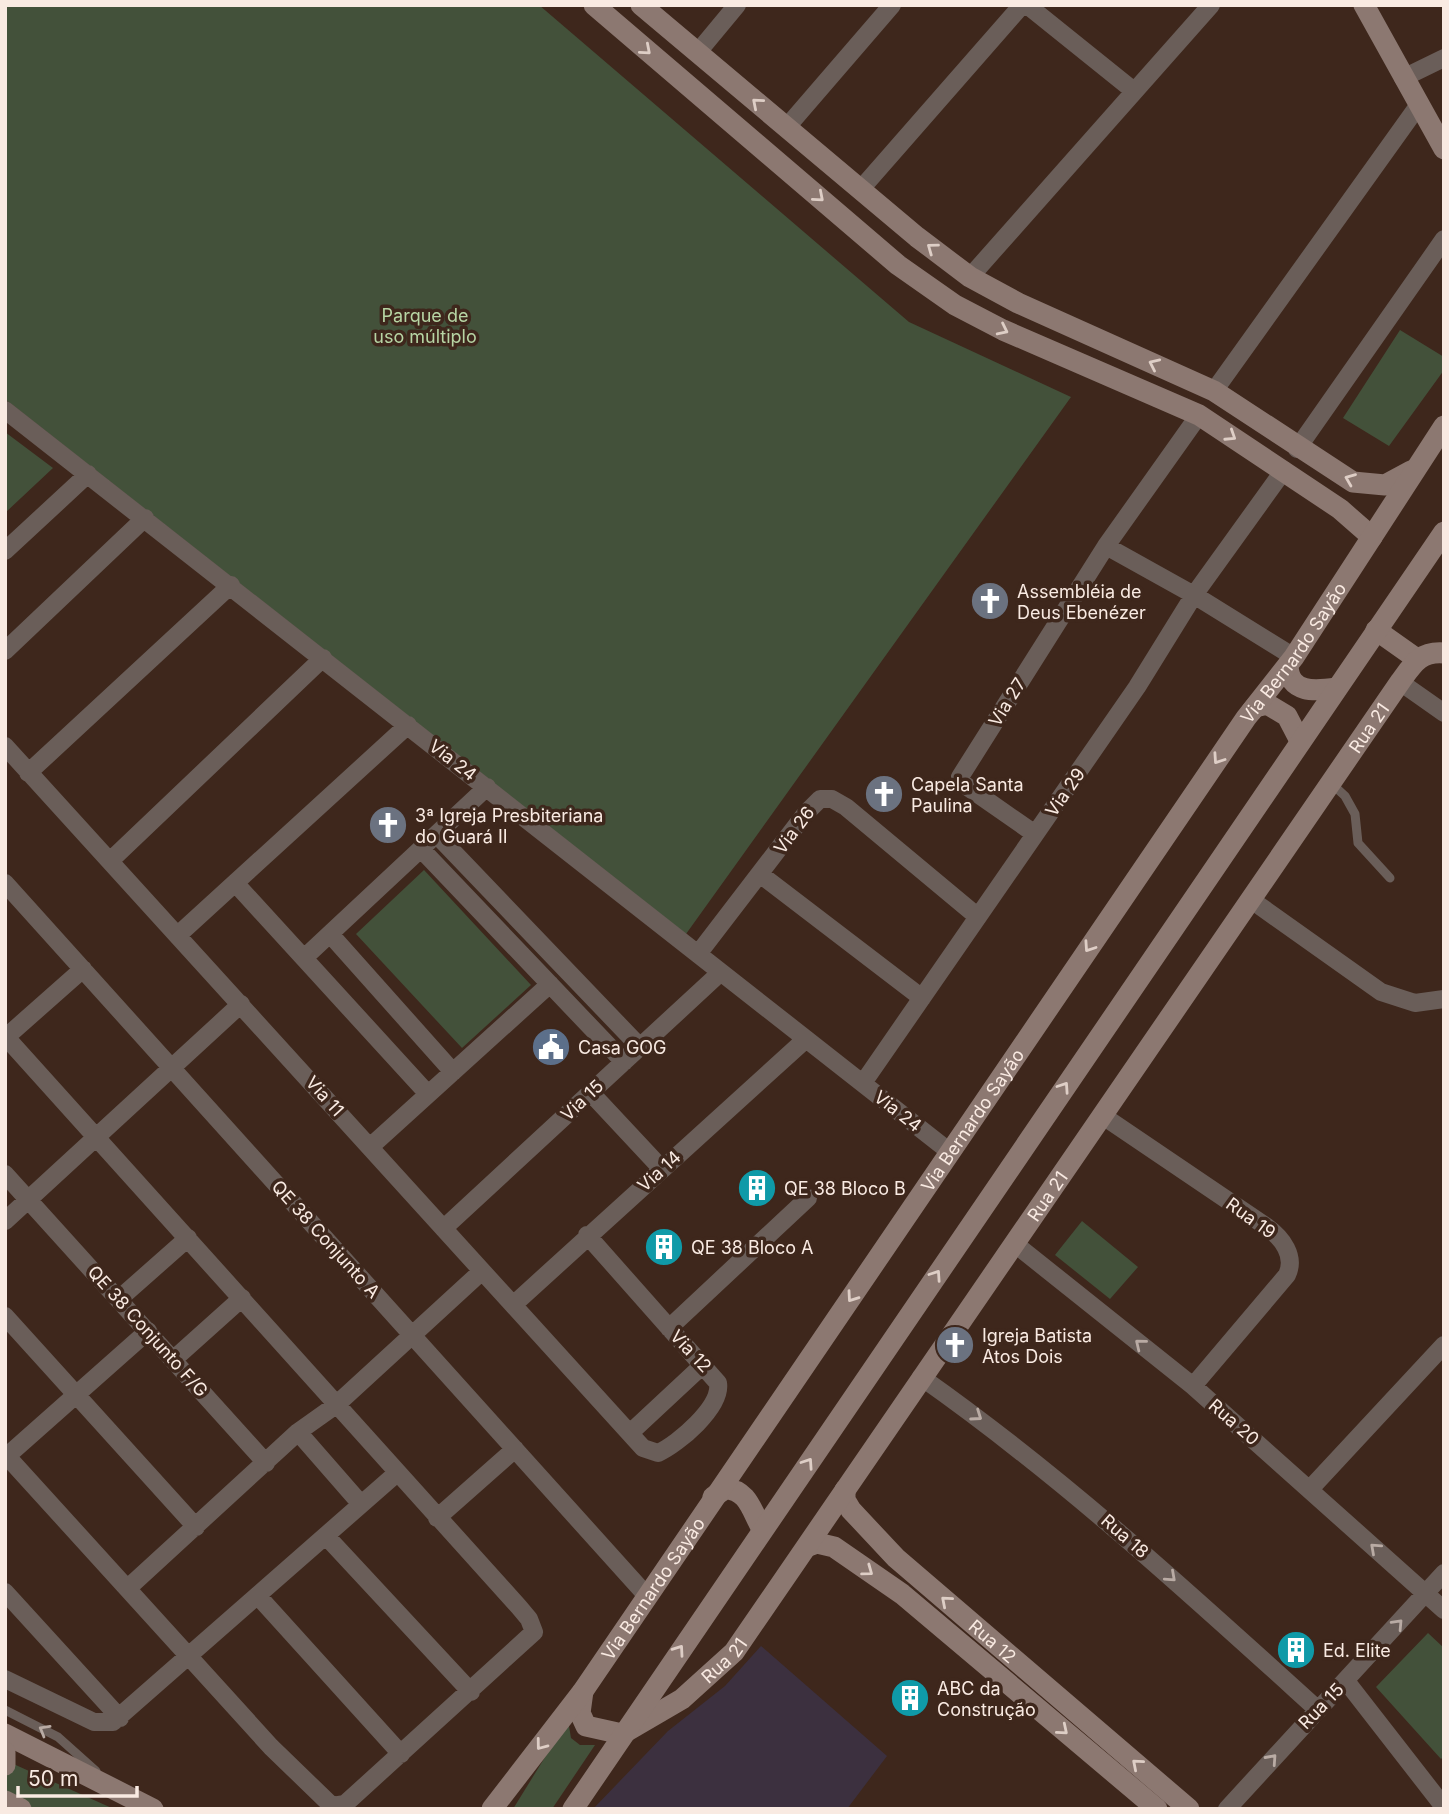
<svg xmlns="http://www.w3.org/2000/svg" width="1449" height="1814" viewBox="0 0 1449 1814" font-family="Inter,sans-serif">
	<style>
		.commercial { fill: #3c303f }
		.green { fill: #43513a }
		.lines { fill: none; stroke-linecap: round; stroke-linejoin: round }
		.lane { stroke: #6a5e59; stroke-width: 9 }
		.street { stroke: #6a5e59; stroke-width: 18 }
		.secondary { stroke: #8c7871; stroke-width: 21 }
		.oneway { stroke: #decec6 }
		.oneway2 { stroke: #b9aba4 }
		.labels { text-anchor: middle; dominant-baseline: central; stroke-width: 7; stroke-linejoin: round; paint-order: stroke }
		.park-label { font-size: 18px; fill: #b7d5a4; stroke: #3e271c }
		.poi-label { font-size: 18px; fill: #f9eae2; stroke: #3e271c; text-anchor: start }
		.street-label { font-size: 18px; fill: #f9eae2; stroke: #3e271c }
	</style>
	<rect width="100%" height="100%" fill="#3e271c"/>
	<path class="commercial" d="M761,1646l126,110 -40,53h-254l75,-78 57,-45z"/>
	<path class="green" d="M5,5h534l370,317 162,75 -385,537 -681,-535z
		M1400,330l44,27v13l-55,76 -46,-28z
		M5,432l48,36 -48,45z
		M424,870l107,115 -69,63 -106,-114z
		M1082,1221l56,46 -28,32 -55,-44z
		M1428,1633l16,15v108l-3,3 -65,-72z
		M568,1720l3,18 9,7h15l-43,64h-39z
		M9,1762l105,47h-83l-26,-14v-26z"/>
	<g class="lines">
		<path class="lane" d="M1332,784l13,12 10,18 3,29 32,35
			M5,1710l53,27 38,34"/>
		<path class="street" d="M1027,5l107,86
			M698,52l39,-47
			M1403,78l41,-20
			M786,128l106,-123
			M860,190l162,-185
			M970,277l241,-272
			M1214,391l204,-285
			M5,410l945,742
			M1297,449l147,-210
			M1106,546l88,49 100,62
			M5,551l83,-77
			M5,651l140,-133
			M1400,682l44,31
			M5,746l638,702 15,5c20,-9 64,-46 60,-70l-131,-148
			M28,773l203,-188
			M1035,834l-73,-51 -2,-6 146,-231 93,-131
			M437,835l203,212
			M421,849l203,213
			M110,861l213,-203
			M761,875l161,123
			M5,883l642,713
			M236,884l192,210
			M1250,899l131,93 34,11 29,-4
			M330,934l123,138
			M178,935l230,-210
			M698,954l108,-141 14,-14h12l14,8 132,110
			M304,958l183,-171
			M5,1036l514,571 10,12 5,13 -189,172 -13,2 -61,-59 -266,-293
			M5,1038l78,-69
			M863,1083l274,-396 57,-92 90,-125
			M590,1092l71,76
			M1103,1116l164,111c15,11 29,29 20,48l-94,111
			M370,1147l180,-163
			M5,1174l261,289
			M5,1221l236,-217
			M444,1228l277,-256
			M1015,1244l178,142 251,224
			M119,1299l69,-61
			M513,1305l293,-266
			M5,1316l191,211
			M669,1328l139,-130
			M174,1359l68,-61
			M921,1377c142,100 268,216 396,332
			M298,1432l62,71
			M630,1433l73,-68
			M7,1456l141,-125
			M1310,1489l134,-144
			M437,1518l78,-69
			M326,1536l145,156
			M129,1587l169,-155 38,-27 146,-134
			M5,1592l115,126
			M259,1597l142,157
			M5,1679l89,43h19l284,-249
			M1346,1681l98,126
			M1227,1809l217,-236"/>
		<g class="secondary">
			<path d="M594,5l304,260 57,40 48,25 196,85 141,94 32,28"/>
			<path d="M641,5l276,232 53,40 48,26 196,88 139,91 32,3 26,-14"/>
			<path d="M1364,5l80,144"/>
			<path d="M1376,630l41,29"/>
			<path d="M1288,665c1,29 27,26 49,23"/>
			<path d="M1251,712l4,-5 12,-3 20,12 13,25"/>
			<path id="s1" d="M845,1490v10l6,10 45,48 293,251"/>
			<path d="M713,1497l12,-8c23,0 27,23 37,40"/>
			<path d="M809,1546l8,-3 17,4 68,47 255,215"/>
			<path id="s2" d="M583,1691l-3,22 6,13 36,8 60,-35 52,-47 666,-970c13,-18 20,-31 44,-29"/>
			<path d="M5,1734l148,75"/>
			<path d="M5,1752v13"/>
			<path d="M5,1801l16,8"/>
			<path id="s3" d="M492,1809l91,-118 663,-973 48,-61 150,-231"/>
			<path d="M573,1809l871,-1277"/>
		</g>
	</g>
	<defs><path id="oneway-chevron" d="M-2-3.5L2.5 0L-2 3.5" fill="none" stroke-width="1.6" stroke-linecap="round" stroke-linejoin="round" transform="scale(1.75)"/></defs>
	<g class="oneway">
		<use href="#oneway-chevron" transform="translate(646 50) rotate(41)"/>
		<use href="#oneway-chevron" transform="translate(757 103) rotate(-139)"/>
		<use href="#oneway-chevron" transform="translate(819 197) rotate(41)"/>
		<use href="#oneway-chevron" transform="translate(932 248) rotate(-144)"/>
		<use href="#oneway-chevron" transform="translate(1003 330) rotate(26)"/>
		<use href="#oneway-chevron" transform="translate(1154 364) rotate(-155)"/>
		<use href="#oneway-chevron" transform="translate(1231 436) rotate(33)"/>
		<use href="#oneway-chevron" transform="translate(1350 479) rotate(-158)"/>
		<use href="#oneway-chevron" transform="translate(1218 759) rotate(124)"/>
		<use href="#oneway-chevron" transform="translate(1089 947) rotate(124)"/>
		<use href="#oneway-chevron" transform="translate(1064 1087) rotate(-56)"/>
		<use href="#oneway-chevron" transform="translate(936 1275) rotate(-56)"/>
		<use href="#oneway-chevron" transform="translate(852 1297) rotate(125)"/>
		<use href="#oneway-chevron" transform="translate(808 1463) rotate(-56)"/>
		<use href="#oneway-chevron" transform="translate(868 1571) rotate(36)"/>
		<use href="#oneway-chevron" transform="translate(946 1601) rotate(-139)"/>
		<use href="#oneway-chevron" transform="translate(679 1650) rotate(-55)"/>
		<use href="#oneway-chevron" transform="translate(1063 1730) rotate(40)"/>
		<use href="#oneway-chevron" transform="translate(541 1745) rotate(127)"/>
		<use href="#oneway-chevron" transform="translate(1137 1764) rotate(-139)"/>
	</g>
	<g class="oneway2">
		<use href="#oneway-chevron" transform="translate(1140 1344) rotate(-141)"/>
		<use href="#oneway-chevron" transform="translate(977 1416) rotate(35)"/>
		<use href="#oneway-chevron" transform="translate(1375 1548) rotate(-138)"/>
		<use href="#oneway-chevron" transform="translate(1171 1577) rotate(42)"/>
		<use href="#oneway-chevron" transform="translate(1398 1624) rotate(-47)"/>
		<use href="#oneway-chevron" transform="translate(44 1730) rotate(-150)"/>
		<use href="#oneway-chevron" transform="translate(1272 1759) rotate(-48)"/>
	</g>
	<defs>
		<g id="church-disc" transform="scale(2.0125)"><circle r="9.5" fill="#6b7280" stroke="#3e271c"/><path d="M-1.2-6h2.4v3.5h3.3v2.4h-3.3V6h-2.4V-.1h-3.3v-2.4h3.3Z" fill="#fff"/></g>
		<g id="civic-disc" transform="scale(2.0125)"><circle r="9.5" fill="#5c6f8a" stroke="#3e271c"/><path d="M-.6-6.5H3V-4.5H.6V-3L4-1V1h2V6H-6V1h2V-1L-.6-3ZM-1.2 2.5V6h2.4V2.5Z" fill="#fff"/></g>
		<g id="building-disc" transform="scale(2.0125)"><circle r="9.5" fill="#0f9aa8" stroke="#3e271c"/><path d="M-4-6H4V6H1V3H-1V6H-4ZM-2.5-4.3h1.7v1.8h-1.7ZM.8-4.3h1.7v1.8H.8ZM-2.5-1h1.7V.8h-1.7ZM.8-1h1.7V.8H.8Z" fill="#fff"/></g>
	</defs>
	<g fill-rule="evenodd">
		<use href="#church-disc" x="990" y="601"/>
		<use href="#church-disc" x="884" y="794"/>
		<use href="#church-disc" x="388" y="825"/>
		<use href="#civic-disc" x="551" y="1047"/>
		<use href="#building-disc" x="757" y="1188"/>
		<use href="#building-disc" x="664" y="1247"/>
		<use href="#church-disc" x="955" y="1345"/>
		<use href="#building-disc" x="1296" y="1650"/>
		<use href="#building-disc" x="910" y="1698"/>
	</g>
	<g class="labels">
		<g class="park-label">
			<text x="425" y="315">Parque de<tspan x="425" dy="21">uso múltiplo</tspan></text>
		</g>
		<g class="poi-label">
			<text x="1017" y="591">Assembléia de<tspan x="1017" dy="21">Deus Ebenézer</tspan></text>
			<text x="911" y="784">Capela Santa<tspan x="911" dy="21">Paulina</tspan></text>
			<text x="415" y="815">3ª Igreja Presbiteriana<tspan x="415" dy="21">do Guará II</tspan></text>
			<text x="578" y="1047">Casa GOG</text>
			<text x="784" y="1188">QE 38 Bloco B</text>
			<text x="691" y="1247">QE 38 Bloco A</text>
			<text x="982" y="1335">Igreja Batista<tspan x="982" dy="21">Atos Dois</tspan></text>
			<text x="1323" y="1650">Ed. Elite</text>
			<text x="937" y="1688">ABC da<tspan x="937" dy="21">Construção</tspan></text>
		</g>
		<g class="street-label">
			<text stroke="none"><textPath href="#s3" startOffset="1407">Via Bernardo Sayão</textPath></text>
			<text transform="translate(1007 702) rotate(-58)">Via 27</text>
			<text stroke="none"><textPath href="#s2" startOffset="1334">Rua 21</textPath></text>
			<text transform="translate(453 760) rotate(38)">Via 24</text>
			<text transform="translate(1065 792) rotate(-55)">Via 29</text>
			<text transform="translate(794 830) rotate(-53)">Via 26</text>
			<text transform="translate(325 1096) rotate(48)">Via 11</text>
			<text transform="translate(582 1100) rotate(-43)">Via 15</text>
			<text transform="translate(898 1111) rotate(38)">Via 24</text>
			<text stroke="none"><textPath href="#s3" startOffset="840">Via Bernardo Sayão</textPath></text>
			<text transform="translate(659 1171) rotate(-42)">Via 14</text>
			<text stroke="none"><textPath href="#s2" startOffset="766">Rua 21</textPath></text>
			<text transform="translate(1251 1218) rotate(36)">Rua 19</text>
			<text transform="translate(326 1239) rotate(48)">QE 38 Conjunto A</text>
			<text transform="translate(148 1331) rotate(48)">QE 38 Conjunto F/G</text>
			<text transform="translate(691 1351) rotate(47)">Via 12</text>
			<text transform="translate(1234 1422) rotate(41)">Rua 20</text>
			<text transform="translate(1125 1536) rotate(41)">Rua 18</text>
			<text stroke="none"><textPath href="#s3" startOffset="273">Via Bernardo Sayão</textPath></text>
			<text stroke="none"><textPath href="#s1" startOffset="215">Rua 12</textPath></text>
			<text stroke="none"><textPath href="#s2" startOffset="200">Rua 21</textPath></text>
			<text transform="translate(1321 1706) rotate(-46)">Rua 15</text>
		</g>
	</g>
	<rect width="1449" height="1814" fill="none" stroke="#f9eae2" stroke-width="14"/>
	<path d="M18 1786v10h119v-10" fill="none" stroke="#f9eae2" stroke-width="3.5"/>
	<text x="28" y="1786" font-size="21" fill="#f9eae2" stroke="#3e271c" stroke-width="5" paint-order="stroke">50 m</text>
</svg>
